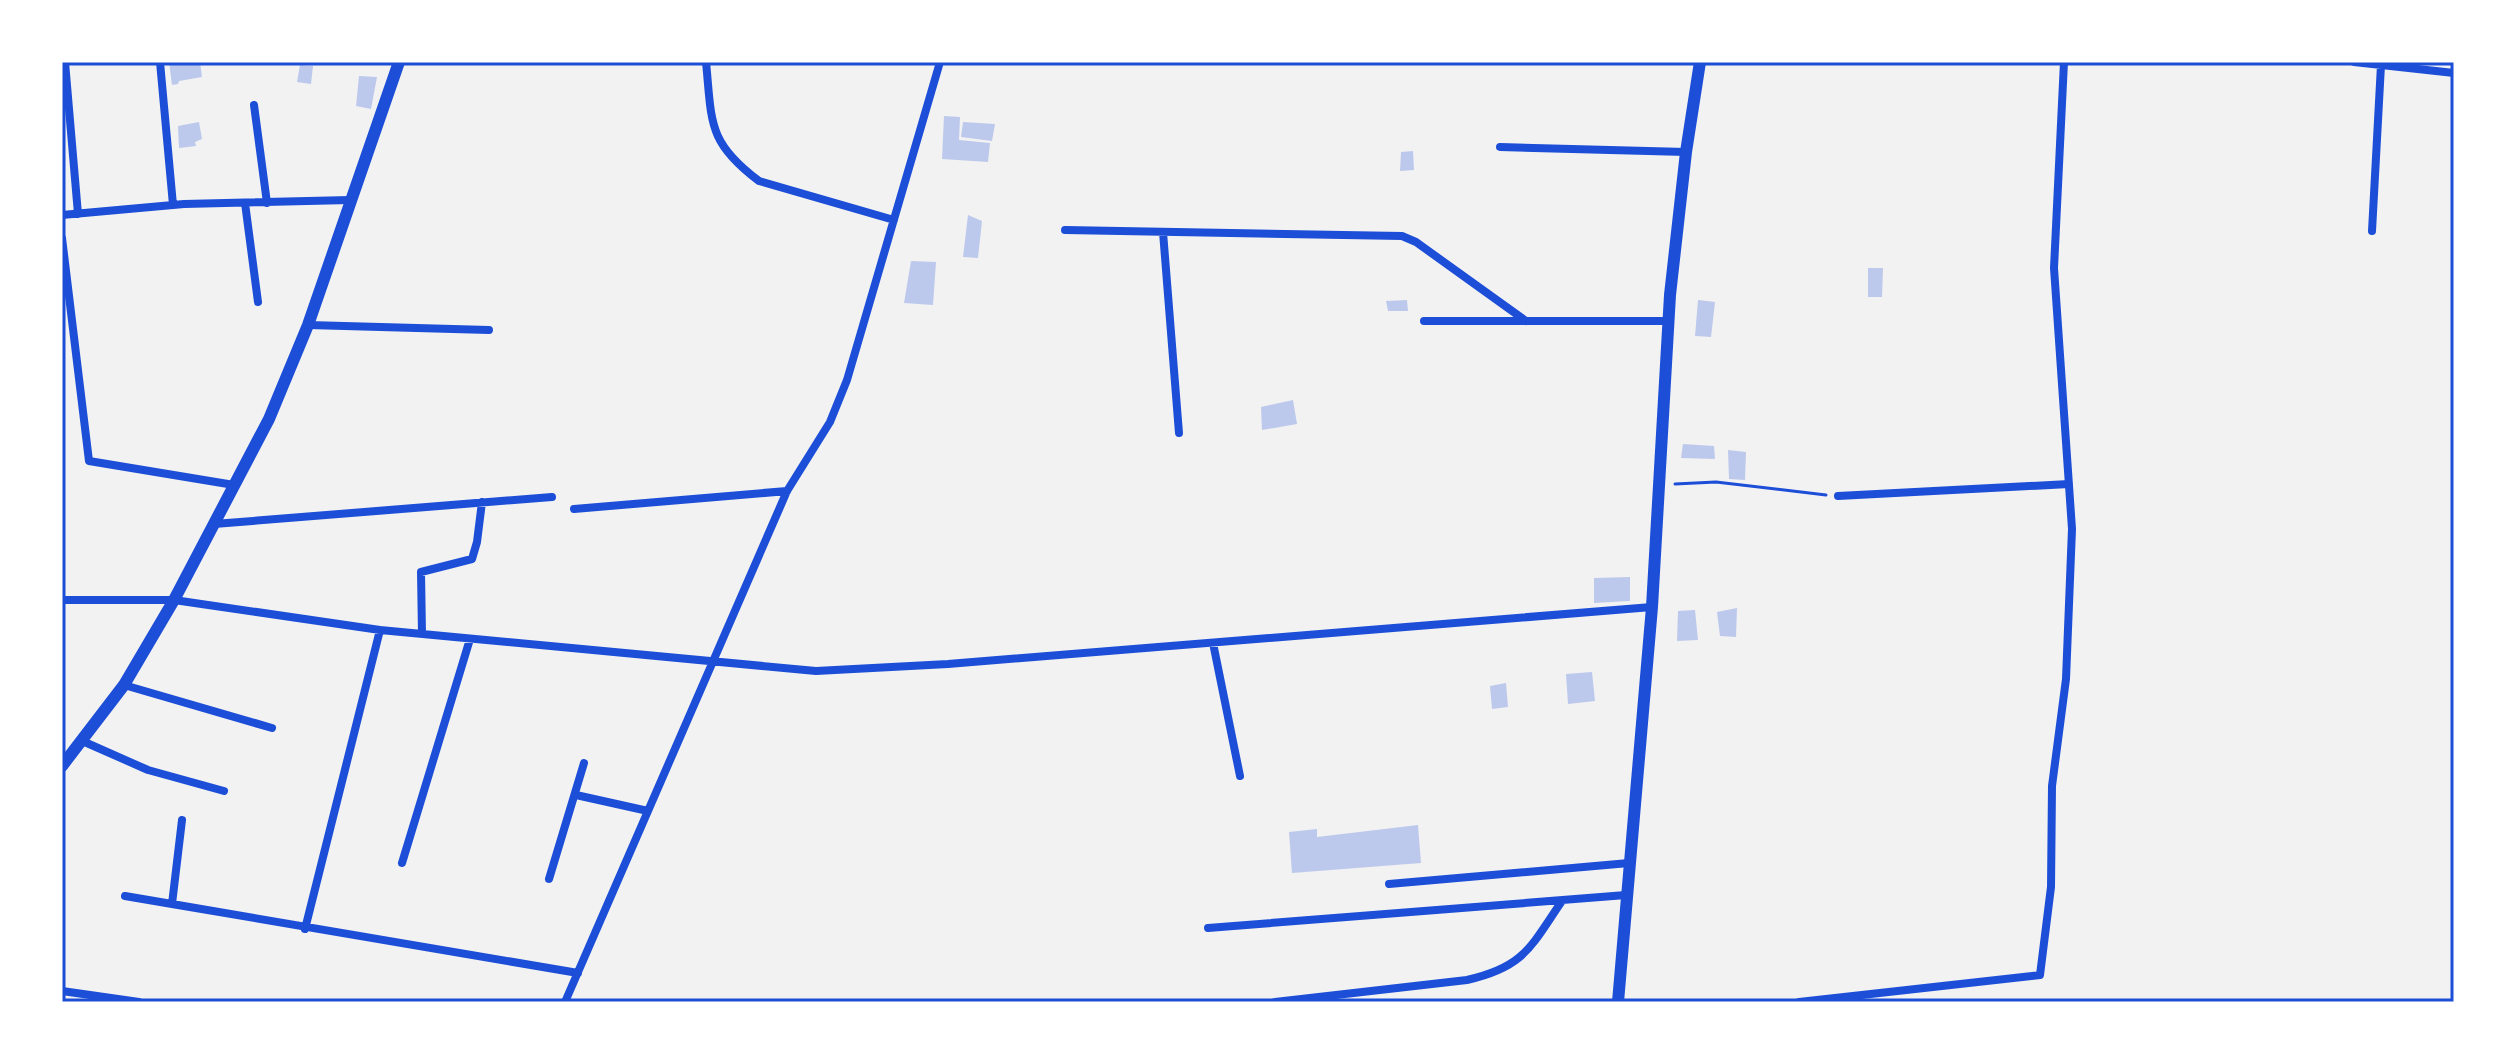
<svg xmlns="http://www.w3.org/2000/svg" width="2516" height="1064" viewBox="0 0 2516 1064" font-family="'PT Sans Narrow',sans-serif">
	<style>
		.building { fill: #bdc9ec }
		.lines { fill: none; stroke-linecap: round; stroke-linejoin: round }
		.path { stroke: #1d4ed8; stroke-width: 3 }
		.minor { stroke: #1d4ed8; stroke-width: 8 }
		.tertiary { stroke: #1d4ed8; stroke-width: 12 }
		.neatline { fill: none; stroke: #1d4ed8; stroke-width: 3 }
	</style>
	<rect width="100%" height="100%" fill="#f2f2f2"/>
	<path class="building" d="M169,62h31l2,15 -23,4 -1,3 -6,1z
		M300,65l13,1 -2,18 -14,-2z
		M359,76l18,1 -6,32 -15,-3z
		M944,116l16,1 -1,23 31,3 -2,19 -46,-3z
		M199,122l3,17 -7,3 1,4 -17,2 -1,-22z
		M963,122l32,2 -3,17 -31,-4z
		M1413,151l1,19 -14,1 1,-19z
		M968,215l14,6 -4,37 -15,-1z
		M911,261l25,1 -3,43 -29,-2z
		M1868,268h15l-1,29h-14z
		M1407,300l1,11h-20l-2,-10z
		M1698,300l17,2 -4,35 -16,-1z
		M1293,400l4,24 -35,6 -1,-23z
		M1683,444l31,2 1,13 -34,-1z
		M1728,450l18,2 -1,28 -16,-1z
		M1630,577v24l-36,2v-25z
		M1737,608l-1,29 -16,-1 -3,-24z
		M1695,610l3,30 -21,1 1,-30z
		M1592,672l3,29 -27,3 -2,-30z
		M1506,683l2,24 -16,2 -2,-23z
		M1418,825l3,38 -129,10 -3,-41 28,-3v8z"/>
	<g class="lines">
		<path class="path" d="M1675,484l41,-2 110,13"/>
		<path class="minor" d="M65,62l13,152
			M160,62l13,143
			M706,62c6,60 1,80 53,119l135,39
			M2354,62l100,11
			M254,105l13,98
			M1500,147l186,5
			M245,203l13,99
			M62,215l122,-11 166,-4
			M1065,230l337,6 14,6 110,79
			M2372,231l9,-166
			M1163,232l16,201
			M62,238l27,223 145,24
			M1424,321h244
			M308,325l181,5
			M1838,496l231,-12
			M574,509l213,-18
			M214,524l338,-27
			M62,600h112l206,30 436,41 132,-7 704,-57
			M422,634l-1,-62 51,-13 5,-17 5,-40
			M1213,643l27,133
			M124,685l148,43
			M80,740l68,30 76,21
			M576,795l72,16
			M182,820l-10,84 406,69
			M402,863l68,-224
			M549,879l35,-116
			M1389,884l240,-21
			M125,896l47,8
			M1208,928l418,-33
			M305,929l75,-299
			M62,991l77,11
			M565,1002l222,-511 43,-69 17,-42 93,-318
			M1275,1002l192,-22c58,-13 64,-34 95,-79
			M1799,1002l241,-27 11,-88 1,-101 14,-107 6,-150 -18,-261 10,-206"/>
		<path class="tertiary" d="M62,766l62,-81 50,-85 95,-181 39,-94 91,-263
			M1618,1002l34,-395 18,-312 16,-143 14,-90"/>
	</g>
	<rect width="2516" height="1064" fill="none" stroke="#ffffff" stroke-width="128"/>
	<rect x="64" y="64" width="2388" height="936" class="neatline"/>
</svg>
